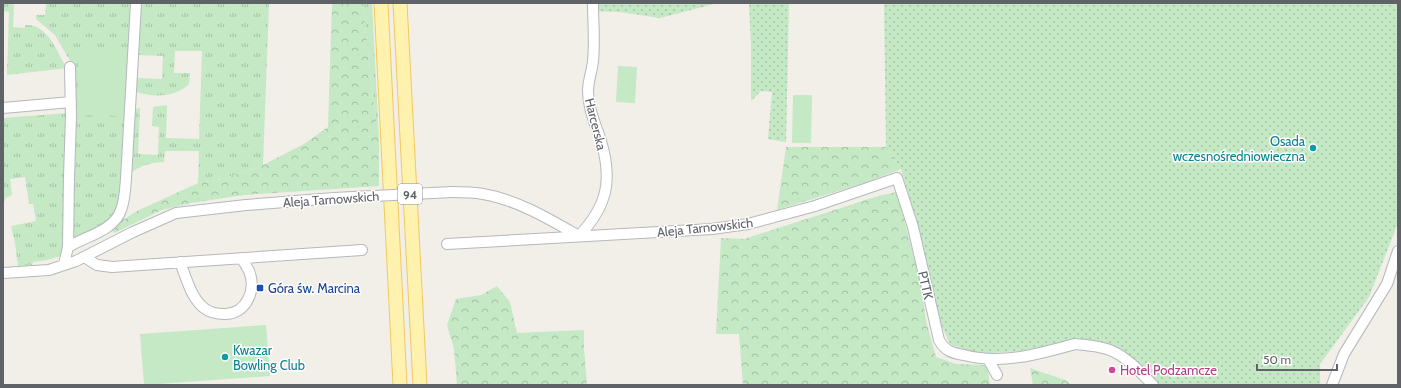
<svg xmlns="http://www.w3.org/2000/svg" width="1401" height="388" viewBox="0 0 1401 388" font-family="Cabin,sans-serif">
	<style>
		.grass { fill: url(#grass-tufts) }
		.forest { fill: url(#forest-crowns) }
		.park { fill: url(#park-dots) }
		.pitch { fill: #c5e8c5 }
		.lines { fill: none; stroke-linecap: round; stroke-linejoin: round }
		.minor-casing { stroke: #b5b8bc; stroke-width: 12 }
		.major-casing { stroke: #f2c960; stroke-width: 15 }
		.minor { stroke: #fff; stroke-width: 10 }
		.major { stroke: #fff2af; stroke-width: 13 }
		.minor-bridge-casing { stroke: #b5b8bc; stroke-width: 12; stroke-linecap: butt }
		.minor-bridge { stroke: #fff; stroke-width: 10 }
		.culture-dot { fill: #0f9aa8; stroke: #fff; stroke-width: 1.5 }
		.transit-dot { fill: #1a4fb4; stroke: #fff; stroke-width: 1.5 }
		.hotel-dot { fill: #d1479c; stroke: #fff; stroke-width: 1.5 }
		.labels { text-anchor: middle; dominant-baseline: central; stroke-width: 3; stroke-linejoin: round; paint-order: stroke }
		.shield { fill: #fff; stroke: #8f9295; stroke-width: 1 }
		.shield-label { font-size: 12px; font-weight: bold; fill: #5f6368 }
		.street-label { font-size: 13px; fill: #5f6368; stroke: #fff }
		.culture-label { font-size: 13px; fill: #0d838f; stroke: #fff; text-anchor: end }
		.transit-label { font-size: 13px; fill: #164399; stroke: #fff; text-anchor: start }
		.hotel-label { font-size: 13px; fill: #b23c85; stroke: #fff; text-anchor: start }
	</style>
	<defs>
		<pattern id="grass-tufts" width="24" height="20" patternUnits="userSpaceOnUse"><rect width="24" height="20" fill="#c5e8c5"/><path d="M3 7l-1-3M5 7V3M7 7l1-3M15 17l-1-3M17 17v-4M19 17l1-3" fill="none" stroke="#a3c0a4"/></pattern>
		<pattern id="forest-crowns" width="20" height="18" patternUnits="userSpaceOnUse"><rect width="20" height="18" fill="#c5e8c5"/><path d="M2 6a3 3 0 1 1 6 0M12 15a3 3 0 1 1 6 0" fill="none" stroke="#a3c0a4"/></pattern>
		<pattern id="park-dots" width="8" height="8" patternUnits="userSpaceOnUse"><rect width="8" height="8" fill="#c5e8c5"/><path d="M2 2h.1M6 6h.1" fill="none" stroke="#a3c0a4" stroke-width="1.8" stroke-linecap="round"/></pattern>
	</defs>
	<rect width="100%" height="100%" fill="#f1efe8"/>
	<path class="grass" d="M3,3h11l-1,24 12,1v-3c23,-2 32,28 42,43l-60,7 2,-63 -6,-1z
		M46,3h86l-8,158 -5,43 -7,14 -30,18 -7,1 -3,-2 1,-169 -18,-31 -19,-16v-4h9z
		M139,3h130l-6,162 -41,14 -24,4 1,-32h-34l-1,11c-14,1 -20,2 -32,10l2,-63 6,-1 -2,46 20,1 1,-28 -7,-1 1,-19 14,-2 -1,33 33,1 3,-88h-27l-1,22h16l-1,11c-13,13 -35,14 -52,8v-14l25,1 1,-23 -25,-1z
		M363,3h9l7,137 -7,-49z
		M68,113l-5,135 -2,8 -14,4 -14,2 -1,3 -14,1 -3,-23 -4,-17 25,-5 -3,-17h-4l-4,-27 -15,2 2,16 -6,3 -3,6v-86z"/>
	<path class="forest" d="M332,3h31l9,88 7,49v46l-135,9 -53,8 -29,7 -48,23 -2,-3 1,-4 24,-15 61,-28 24,-4 41,-14 41,-21 24,-17z
		M786,147h100l15,22 -34,13 -90,28z
		M897,192l24,92 5,37 10,36 20,7 31,1 3,20h-247l-4,-51h-23l5,-96 23,1 134,-43z
		M497,286l13,16 7,31 67,-3v18l3,37h-130l-3,-36 -7,-24 9,-26 25,-4z
		M1030,368l35,12 7,5h-39z"/>
	<path class="park" d="M593,3h125l-58,15 -40,-6 -27,-1z
		M749,3h40l-3,139 -18,-3 4,-47 -11,-1 -10,10v-57z
		M884,3h514v220l-29,74 -49,67v21h-164l-19,-18 -53,-27 -65,11 -42,3 -27,-10 -11,-24 -16,-76 -22,-75 -15,-22z"/>
	<path class="pitch" d="M79,51l47,1 -1,64 -48,-1z
		M618,66l19,1 -2,36 -19,-1z
		M793,95h19l-1,48h-19z
		M266,325l4,51 -126,9 -4,-51z"/>
	<g class="lines">
		<g class="minor-casing">
			<path id="minor" d="M3,108l68,-6
				M452,192c11,0 21,0 31,2 35,6 66,25 96,42
				M579,236c28,-30 34,-55 22,-95 -5,-16 -13,-32 -13,-50 0,-10 4,-20 5,-30 2,-19 0,-39 0,-58
				M447,244l265,-15 36,-5 67,-18 82,-28 16,49 26,113c6,11 13,13 25,15 37,10 75,-1 111,-11 12,1 27,2 37,7 16,7 29,22 41,34
				M68,247c18,-11 46,-16 53,-37 4,-10 4,-21 5,-31l10,-176
				M84,257l13,8 15,2 250,-17
				M180,262c6,15 11,36 24,46 6,5 14,6 21,6 21,0 32,-24 24,-43 -2,-4 -5,-9 -8,-13
				M64,264l4,-17 1,-70 2,-61 -1,-49
				M3,273l46,-3 27,-9 57,-29 43,-19 70,-8 88,-7
				M988,359l9,16
				M1332,385l12,-31 43,-70 11,-33"/>
		</g>
		<g class="major-casing">
			<path id="major" d="M381,3l19,382
				M400,3l20,382"/>
		</g>
		<use href="#minor" class="minor"/>
		<use href="#major" class="major"/>
		<g class="minor-bridge-casing">
			<path id="minor-bridge" d="M334,198l118,-6"/>
		</g>
		<use href="#minor-bridge" class="minor-bridge"/>
	</g>
	<g class="culture-dot">
		<circle cx="1313" cy="148" r="4"/>
		<circle cx="225" cy="357" r="4"/>
	</g>
	<rect class="transit-dot" x="256" y="284" width="8" height="8" rx="2"/>
	<circle class="hotel-dot" cx="1112" cy="370" r="4"/>
	<g class="labels">
		<rect class="shield" x="398" y="184" width="24" height="20" rx="3"/>
		<g class="shield-label">
			<text x="410" y="194">94</text>
		</g>
		<g class="street-label">
			<text transform="translate(596 124) rotate(76)">Harcerska</text>
			<text transform="translate(331 199) rotate(-4)">Aleja Tarnowskich</text>
			<text transform="translate(705 227) rotate(-6)">Aleja Tarnowskich</text>
			<text transform="translate(926 285) rotate(77)">PTTK</text>
		</g>
		<g class="culture-label">
			<text x="1305" y="141">Osada<tspan x="1305" dy="15">wczesnośredniowieczna</tspan></text>
			<text x="233" y="350" text-anchor="start">Kwazar<tspan x="233" dy="15">Bowling Club</tspan></text>
		</g>
		<g class="transit-label">
			<text x="268" y="288">Góra św. Marcina</text>
		</g>
		<g class="hotel-label">
			<text x="1120" y="370">Hotel Podzamcze</text>
		</g>
	</g>
	<rect width="1401" height="388" fill="none" stroke="#5f6368" stroke-width="8"/>
	<path d="M1257 364v6h80v-6" fill="none" stroke="#5f6368" stroke-width="2"/>
	<text x="1263" y="364" font-size="12" fill="#5f6368" stroke="#ffffff" stroke-width="3" paint-order="stroke">50 m</text>
</svg>
